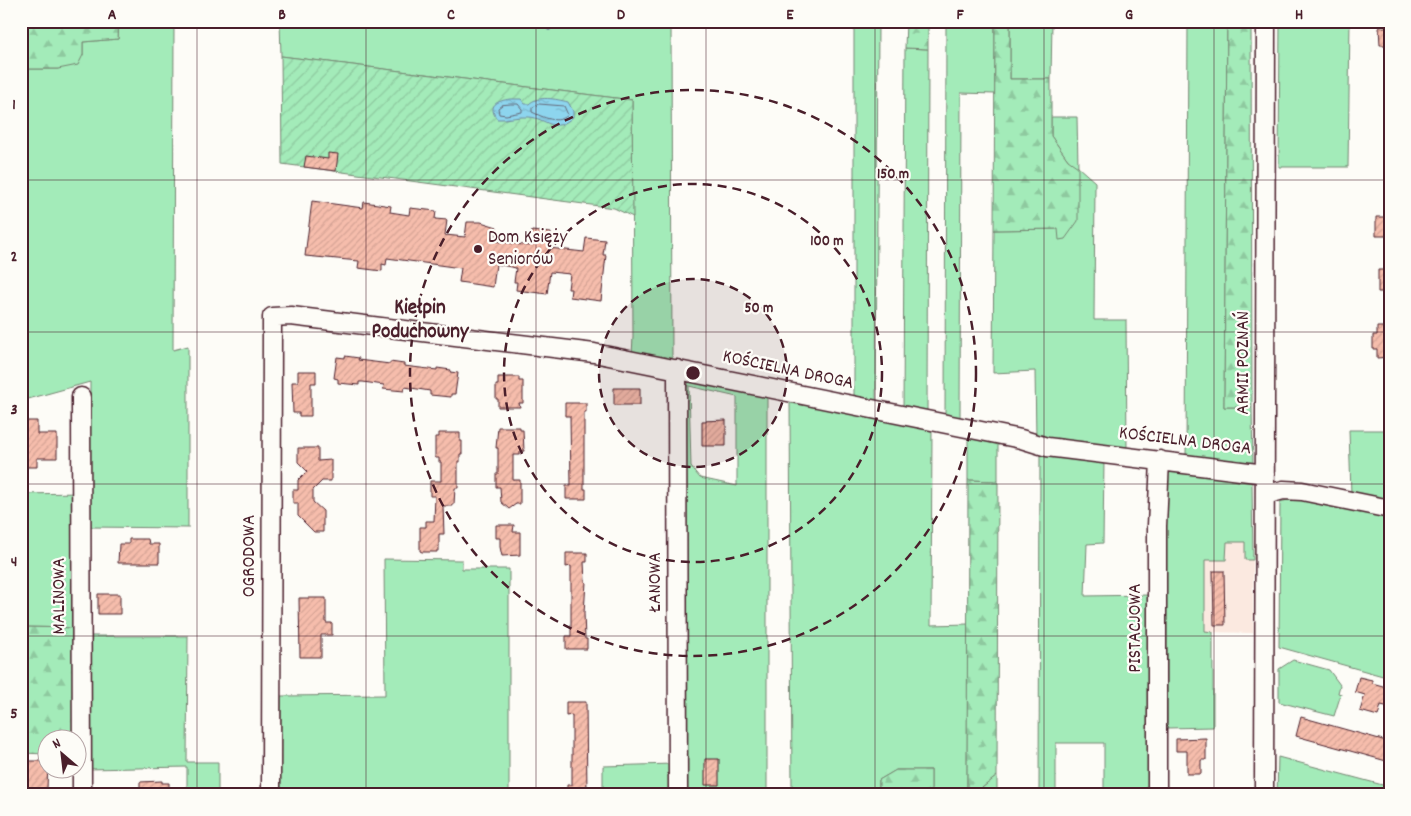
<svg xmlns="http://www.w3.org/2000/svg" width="1411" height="816" viewBox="0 0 1411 816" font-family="Dekko,sans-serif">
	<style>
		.built { fill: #fbe9e0 }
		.grass { fill: #a3ebb9; stroke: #768572; fill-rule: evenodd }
		.forest { fill: url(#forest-firs); stroke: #768572 }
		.garden { fill: url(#garden-furrows); stroke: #768572 }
		.water { fill: url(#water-ripples); stroke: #728ca0 }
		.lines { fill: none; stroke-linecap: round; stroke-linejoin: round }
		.shore { stroke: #656879; stroke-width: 1 }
		.stream { stroke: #728ca0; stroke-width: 4 }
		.building { fill: url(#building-hatch); stroke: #4a1f2b }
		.minor-casing { stroke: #4a1f2b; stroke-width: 21 }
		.minor { stroke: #fdfcf7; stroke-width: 18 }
		.grid { fill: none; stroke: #4a1f2b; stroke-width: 1; stroke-opacity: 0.55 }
		.ring { fill: none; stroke: #4a1f2b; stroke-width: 2.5; stroke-dasharray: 9 6 }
		.poi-dot { fill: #4a1f2b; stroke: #fdfcf7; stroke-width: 2 }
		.labels { text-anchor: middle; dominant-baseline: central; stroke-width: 4.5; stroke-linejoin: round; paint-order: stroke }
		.poi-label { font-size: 19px; fill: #4a1f2b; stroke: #fdfcf7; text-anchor: start }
		.street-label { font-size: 19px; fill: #4a1f2b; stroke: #fdfcf7 }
		.quarter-label { font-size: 21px; font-weight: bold; fill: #4a1f2b; stroke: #fdfcf7 }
		.centre { fill: #4a1f2b; stroke: #fdfcf7; stroke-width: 2.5 }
		.ring-label { font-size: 15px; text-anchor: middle; font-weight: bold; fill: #4a1f2b; stroke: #fdfcf7; stroke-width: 4.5; stroke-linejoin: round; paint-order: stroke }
		.neatline { fill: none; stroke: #4a1f2b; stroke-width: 2 }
		.grid-label { font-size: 16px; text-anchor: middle; font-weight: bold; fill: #4a1f2b }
	</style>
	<defs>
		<pattern id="forest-firs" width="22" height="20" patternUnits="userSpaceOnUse" patternTransform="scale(1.25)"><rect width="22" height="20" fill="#a3ebb9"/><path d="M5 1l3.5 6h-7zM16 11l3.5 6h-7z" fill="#8ec99f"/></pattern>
		<pattern id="garden-furrows" width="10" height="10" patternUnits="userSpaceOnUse" patternTransform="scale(1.25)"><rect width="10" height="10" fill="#a3ebb9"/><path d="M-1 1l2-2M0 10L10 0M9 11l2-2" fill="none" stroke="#8ec99f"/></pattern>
		<pattern id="water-ripples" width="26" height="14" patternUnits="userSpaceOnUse" patternTransform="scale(1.25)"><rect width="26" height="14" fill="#8dd5ee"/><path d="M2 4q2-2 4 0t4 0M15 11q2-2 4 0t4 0" fill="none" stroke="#7bb6cc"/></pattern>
		<pattern id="building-hatch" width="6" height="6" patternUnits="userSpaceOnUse" patternTransform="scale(1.25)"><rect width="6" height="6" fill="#f6bdac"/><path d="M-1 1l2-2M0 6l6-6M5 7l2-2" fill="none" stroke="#d4a294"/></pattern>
	</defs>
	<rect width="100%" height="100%" fill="#fdfcf7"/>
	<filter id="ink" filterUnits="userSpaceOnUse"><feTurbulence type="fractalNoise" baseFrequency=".02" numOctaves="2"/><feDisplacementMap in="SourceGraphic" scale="10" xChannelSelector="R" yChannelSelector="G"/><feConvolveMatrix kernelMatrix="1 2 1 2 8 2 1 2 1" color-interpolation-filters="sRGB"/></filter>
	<g filter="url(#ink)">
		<path class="built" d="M1226,542h19v18h8v73l-48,-1v-72h8z"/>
		<path class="grass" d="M119,21h55l-1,329 15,-4v182l-98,-1v-145l-69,19v-332h37l25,-14v-13l35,-3z
			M280,21h391l1,343 -40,-9 1,-18 -1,-237 -351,-44z
			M854,21h24l-2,385 -22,-5z
			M946,21h49v73l-34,-1 -1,329 -15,-3z
			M1010,21h42l-1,58h-41z
			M1188,21h39l-3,386h28l1,59 -67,-7z
			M1280,21h70l-2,146h-69z
			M905,48l23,1 -1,366 -24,-4z
			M1051,117h26l1,50 17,15 -1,138h32l1,132 -91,-14 -1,-67 -42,2 1,-143 65,-1 9,-69 -17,-24z
			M689,376l78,17v402h-85v-410l6,1zM689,386l48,11v89l-37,-8 -9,-11z
			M790,398l142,29 -1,198 37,-1 -1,168 16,-5 14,-11v19h-66v-25h-35l-17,10v15h-87z
			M1349,430h41v72l-39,-7z
			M968,434l30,6v41l-30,-1z
			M1040,450l64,9 -1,84 -16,1 -2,52 64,-1 2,200 -47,-1v-51h-48v52h-17z
			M1166,467l67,8 19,7 1,78h-8v-18h-18l-1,18h-21v71l8,1v95l-46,1z
			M80,493v135l-59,-1v-133z
			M1295,498l95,20v160l-111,-31 1,-145z
			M384,559l78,1v9h47v226h-229l1,-99 104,-1z
			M90,636h98l-1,126h31v33h-31v-28l-99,2z
			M1293,660l36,10 11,15 -2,8 3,1 -7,22 -55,-14v-33z
			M1278,757l112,30v8h-113z
			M673,764v31h-70v-29z"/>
		<path class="forest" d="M21,21h98l-1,18 -35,3v13l-5,10 -20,4h-37z
			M906,21h22v28l-23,-1z
			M995,21h15v58h41v57l17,24 10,7v54l-13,18 -6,1 -1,-11 -64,1z
			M1227,21h24l1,386h-28z
			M968,480l30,1 -1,295 -19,15 -11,1z
			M21,627l59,1 -2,110h-30l-1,16 -26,-1z
			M896,770h35v25h-52v-15z"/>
		<path class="garden" d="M281,56l351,44 1,117 -19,-9 -332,-44z"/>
		<path class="water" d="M510,99h11l4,5h4c9,-9 27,-5 39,-2l5,9v6c-20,18 -26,1 -44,0 -11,-1 -22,3 -32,2 -10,-14 0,-18 13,-20z"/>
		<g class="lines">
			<path class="shore" d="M511,104h7l4,5v3l-16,3 -7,-1 -1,-6 4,-3z
				M539,104l25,2 4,9c-10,10 -25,2 -36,-3v-4z"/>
			<path class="stream" d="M548,21l1,8"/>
		</g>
		<path class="building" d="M1379,27h11v18h-10z
			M328,153l10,1 -2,17 -32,-4 2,-11 22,3z
			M312,201l51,7 1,-6 27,4 -1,6 19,3 1,-7 26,3 -1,8 12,1 -2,15 20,2 2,-15h14l16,5 -2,14 35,5 2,-15 19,2 -2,15 35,4 2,-14 19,2 -2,15h3l-5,46 -31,-4 1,-8h-3l2,-15 -20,-2 -3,22 -31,-4 1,-8h-3l2,-14 -20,-4 -3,23 -34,-5 2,-14 -74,-10 -1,7 -4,-1v7l-24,-3 1,-7 -54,-5z
			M1376,217h14v19h-14z
			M1378,270h12v22h-12z
			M1377,327h13v30l-13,1v-9h-4v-14h4z
			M345,356l14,2 -1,2 32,4v-2l14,2v2l33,4v-2l14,2 -1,2 8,1 -3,21h-4v3l-21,-2v-4l-25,-4 -1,4 -21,-2 1,-4 -21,-3h-4v3l-21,-2v-4l-4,-1 3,-21 8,1z
			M298,371h18v12h-5v33h-12v-3h-6l-1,-31h6z
			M498,377h21v4h4v22h-4l1,4h-22v-8h-2v-14h2z
			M614,388h26v17h-26z
			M565,403h21v9h-2v77h2v10h-20v-13h5l-1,-70h-5z
			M726,420v26h-24v-25z
			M21,421h16v13h20v24h-20v9h-16z
			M498,427h22v3h3l1,21 -4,1v3h-7v25h7v24h-4l-7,5 -8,-7 -1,-15h-4v-13h2v-26h-2z
			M439,433h21v8h2v13h-2v8h-2v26h-3l-1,16h-2v2h-9l1,28h-5v16h-2v2h-15l-2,-1v-24h6v-6h8l1,-25h-5v-15h11v-19h-2v-4h-4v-21h4z
			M298,448h20v13l13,-1v21h-9l-9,9v12l10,9v21h-9l-16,-16v-13h-5v-13h5v-10l9,-9 -9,-9z
			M496,525h18l-1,7h7v23l-18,1 -2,-9v-9h-4z
			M129,539h19l1,5h10v19h-41l1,-19h10z
			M566,553h21v9h-3l1,20h1l-2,31 1,26h2v10h-21v-13h5v-70l-5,1z
			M1213,571h11l1,54h-11z
			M98,594h22v20h-22z
			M299,598h27v25h6v12h-11v22h-21z
			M1359,677l13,3v3l18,5v19l-9,-2 -3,11 -18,-5 5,-16 -10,-3z
			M566,702h20l1,93h-20v-10h5v-70l-6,1z
			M1301,717l89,25v20l-94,-26z
			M1206,738v22h-5v14h-14v-23h-11v-12z
			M705,759h14v26h-14z
			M26,761h22l-1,28h-21z
			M162,781v2h7v12h-29v-13z"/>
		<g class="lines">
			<g class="minor-casing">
				<path id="minor" d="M677,369l1,426
					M81,397l1,398
					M1265,495l18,-5 19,1 88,18
					M271,795l1,-478 19,-1 303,37 427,86 26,8 218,27
					M1157,795v-269l3,-66
					M1264,795l2,-774"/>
			</g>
			<use href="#minor" class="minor"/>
		</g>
	</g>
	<path class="grid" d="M197,21v774M366,21v774M536,21v774M706,21v774M875,21v774M1044,21v774M1214,21v774M21,180h1369M21,332h1369M21,484h1369M21,636h1369"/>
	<circle cx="693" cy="373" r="94" fill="#4a1f2b" fill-opacity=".12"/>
	<g class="ring">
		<circle cx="693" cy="373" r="94"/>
		<circle cx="693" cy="373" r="189"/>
		<circle cx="693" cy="373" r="283"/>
	</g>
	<circle class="poi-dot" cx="478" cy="249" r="5"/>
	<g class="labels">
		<g class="poi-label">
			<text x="488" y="238">Dom Księży<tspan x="488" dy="22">Seniorów</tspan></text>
		</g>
		<g class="street-label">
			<text transform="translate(1244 363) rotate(-90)">ARMII POZNAŃ</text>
			<text transform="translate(788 371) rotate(12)">KOŚCIELNA DROGA</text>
			<text transform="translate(1185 442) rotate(7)">KOŚCIELNA DROGA</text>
			<text transform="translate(250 556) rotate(-90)">OGRODOWA</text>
			<text transform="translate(656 582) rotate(-90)">ŁANOWA</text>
			<text transform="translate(60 596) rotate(-90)">MALINOWA</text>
			<text transform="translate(1136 628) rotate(-90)">PISTACJOWA</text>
		</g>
		<g class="quarter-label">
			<text x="420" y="309">Kiełpin<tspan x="420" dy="24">Poduchowny</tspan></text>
		</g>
	</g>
	<circle cx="693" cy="373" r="8" class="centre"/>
	<g class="ring-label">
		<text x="893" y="178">150 m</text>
		<text x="827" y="245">100 m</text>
		<text x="759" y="312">50 m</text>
	</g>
	<rect width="1411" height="816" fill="none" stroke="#fdfcf7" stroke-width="55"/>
	<g transform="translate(62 754) rotate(332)"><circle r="24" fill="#fdfcf7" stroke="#b5a4a5"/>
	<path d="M0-4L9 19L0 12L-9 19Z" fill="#4a1f2b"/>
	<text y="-8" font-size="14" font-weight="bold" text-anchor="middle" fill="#4a1f2b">N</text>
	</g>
	<rect x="28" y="28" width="1356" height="760" class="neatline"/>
	<g class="grid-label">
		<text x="112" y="19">A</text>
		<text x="282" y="19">B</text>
		<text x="451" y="19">C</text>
		<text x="621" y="19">D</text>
		<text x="790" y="19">E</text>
		<text x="960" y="19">F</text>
		<text x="1129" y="19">G</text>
		<text x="1299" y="19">H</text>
		<text x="14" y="109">1</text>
		<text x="14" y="261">2</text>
		<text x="14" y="414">3</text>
		<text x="14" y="566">4</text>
		<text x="14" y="718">5</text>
	</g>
</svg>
